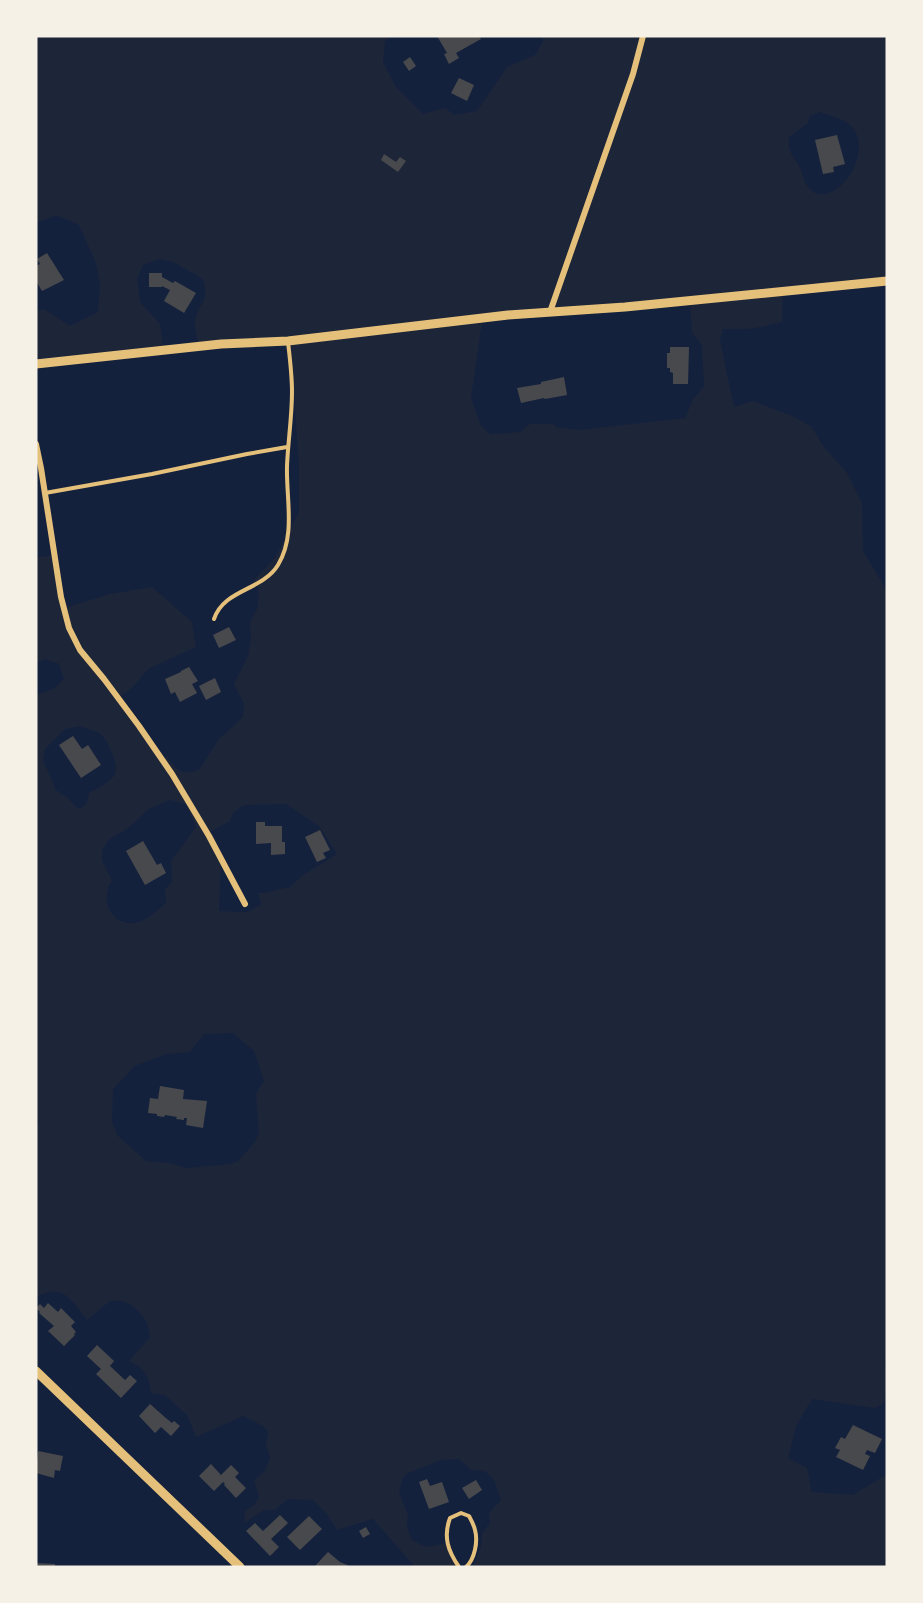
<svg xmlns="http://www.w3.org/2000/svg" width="923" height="1603" viewBox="0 0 923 1603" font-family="'IBM Plex Sans',sans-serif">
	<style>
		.green { fill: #1d2539; fill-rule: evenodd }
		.building { fill: #48494c }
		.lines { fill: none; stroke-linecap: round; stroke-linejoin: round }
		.service { stroke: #e5c07b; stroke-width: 4 }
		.minor { stroke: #e5c07b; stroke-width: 6 }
		.tertiary { stroke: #e5c07b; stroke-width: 9 }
	</style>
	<rect width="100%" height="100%" fill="#14213d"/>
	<path class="green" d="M36,36h357l-8,5 -2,21 13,25 27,27 22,-6 10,7 22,-4 30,-44 28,-12 8,-14 -1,-5h345v246l-104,11 -1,30 -3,-1 -2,2 -2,-1 -4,2 -2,-1 -2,2 -19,3h-25l-3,11 14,67 19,-6 37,14 21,11 13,21 23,26 15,30 1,48 24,40v761c-6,20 11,46 -12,56l-63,-9 -16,27 -8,32 19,10 5,24 41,3 34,-21v93h-414l8,-20 1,-14 8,-10 -1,-10 12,-13 -7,-20 -9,-9 -14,-1 -12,-11 -18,1 -35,14 -4,6 -3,13 9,22 -1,12 5,13 14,7 22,-4 10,24h-43l-42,-48 -36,11 -10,-16 -14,-14 -25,-1 -13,11h-11l-20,13 1,-12 9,-6 5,-8 -5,-17 10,-8 6,-14 -4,-13 2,-13 -5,-6 -20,-10 -47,21 -9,-22 -22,-20 -14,-2c-2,-18 -6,-24 -22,-32l21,-24c-1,-16 -10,-28 -25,-35 -4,-2 -10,-1 -15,-1l-23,19c-15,-19 -24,-38 -51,-23v-172l3,-2 -3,-7v-421l17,-6 11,-10 -5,-15 -14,-5 -7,4 -2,-6v-99l18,-3 11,53 45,-14 42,-7 40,35 4,25 -48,22 -15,18 -14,10 44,62 4,-3c10,16 14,19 32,14l20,-31 24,-22 1,-13 -10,-20 14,-28 3,-17 -1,-17 8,-15 1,-19 -6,-7 22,-23 24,-46v-50l-9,-118 -91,3c-1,-8 -6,-22 -3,-30 5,-17 14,-17 7,-38l-30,-17 -13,-3 -17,6 -6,14 3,23 20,22 4,28 -128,14v-55l8,-2 26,17 28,-14 2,-28 -4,-21 -17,-38 -23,-10 -20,8zM820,112c11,4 26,7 33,16 23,32 -26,86 -45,59 -3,-4 -5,-11 -7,-17 -6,-14 -14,-16 -12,-33l19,-14 2,-7zM688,302l2,3 2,27 10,14 2,40 -6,8 -5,5 -8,19 -106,12 -23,-3 -3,-3h-23l-10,8 -30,2 -9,-8 -10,-28 11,-76zM81,726c6,4 12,4 18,7 7,5 10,13 13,21 11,24 -4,28 -23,39l-2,10 -7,6 -5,-3 -7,-8 -12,-8 -13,-30 2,-11 20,-20zM170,800l16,4 10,23 -25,34 1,20 -7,9 1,12c-7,8 -22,20 -32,21 -23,3 -35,-25 -22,-42l-10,-21v-9l7,-12 18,-10 22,-20zM286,804l33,22 18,28 -34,21 -14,13c-11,-1 -17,6 -31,5l3,11 -13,8 -29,-1 2,-51 -13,-27 22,-12 3,-8 10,-8zM233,1033l21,18 10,30 -8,12 3,39 -4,10 -17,19 -8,3 -43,4 -17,-5 -24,-2 -28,-25 -6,-14 1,-33 22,-23 32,-12 23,-2 14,-18z"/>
	<path class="building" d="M437,36h42l2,3 -25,14 3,5 -10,6 -5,-10 3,-1z
		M410,57l6,9 -7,5 -6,-9z
		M459,78l15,7 -7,16 -16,-8z
		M837,135l8,29 -12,3 1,5 -11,2 -8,-34z
		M384,154l12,8 4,-5 6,4 -8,11 -17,-12z
		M47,253l17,27 -22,11 -6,-10v-15l4,-2 -3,-5z
		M149,273h13v4l11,6 2,-2 21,12 -12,20 -20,-12 6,-11 -8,-4v1h-13z
		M670,347h19l-1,37h-15v-11l-3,-1v-4h-3v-15h3z
		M564,377l3,18 -22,4 -1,-1 -23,5 -4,-15 24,-4v-2z
		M229,627l7,13 -17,8 -6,-13z
		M189,667l9,14 -6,3 5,9 -17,9 -5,-10 -4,2 -6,-15 16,-7v-1z
		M215,678l6,14 -15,8 -7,-14z
		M73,736l9,13 6,-4 13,20 -20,13 -22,-33z
		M256,822h9v4h17v16h3v12l-14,1v-12l-15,1z
		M320,830l10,20 -7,3 3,5 -9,4 -12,-25z
		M143,841l14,24 4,-2 5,10 -21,12 -19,-34z
		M160,1086l24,4 -1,9 24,2 -4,27 -17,-3 1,-7h-3v2l-8,-1 1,-2 -12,-2 -1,2 -7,-1v-2l-9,-1 2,-15 8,1z
		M48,1303l10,9 3,-4 14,14 -4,4 5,6 -2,2 1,1 -11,11 -16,-15 6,-5 -15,-13 1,-1 -4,-4 4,-4 4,4z
		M97,1345l17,16 -4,5 15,14 5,-5 7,6 -16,17 -25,-24 5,-5 -14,-13z
		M150,1404l17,15 5,4 2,-2 6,5 -9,10 -10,-9 -6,6 -16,-17z
		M853,1425l29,14 -7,14 -8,-3 -2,4 5,2 -7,14 -27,-13 4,-7 -5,-2 6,-11 4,2z
		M38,1451l25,5 -3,15 -5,-1 -1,8 -18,-5z
		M211,1464l10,11 10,-10 8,8 -4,4 11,11 -10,10 -12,-13 1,-1 -2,-2 -9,9 -15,-15z
		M427,1479l3,7 12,-4 7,20 -20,7 -10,-27z
		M476,1480l6,10 -13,9 -7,-11z
		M280,1515l8,8 -17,16 8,8 -9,9 -24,-25 9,-8 8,8z
		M309,1516l13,13 -22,21 -13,-13z
		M366,1527l4,7 -7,4 -4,-7z
		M328,1552l12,10 12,5h-38z
		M36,1563l19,1v3h-19z"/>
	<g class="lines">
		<path class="service" d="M45,493l107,-19 95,-20 40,-7
			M214,619c10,-30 48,-28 64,-54 18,-30 8,-66 9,-99 1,-25 5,-49 5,-74 0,-17 -2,-33 -4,-50
			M459,1567c-11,-16 -16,-30 -9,-49l11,-5 8,3c2,4 5,9 6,14 3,11 0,29 -9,37"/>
		<path class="minor" d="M550,312l83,-238 10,-38
			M36,444l5,24 20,129 8,31 11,22 24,29 35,47 33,48 37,62 36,68"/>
		<path class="tertiary" d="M36,364l185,-20 67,-3 220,-26 117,-8 262,-26
			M36,1371l204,196"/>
	</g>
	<rect width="923" height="1603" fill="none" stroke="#f6f1e7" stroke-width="75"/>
</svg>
